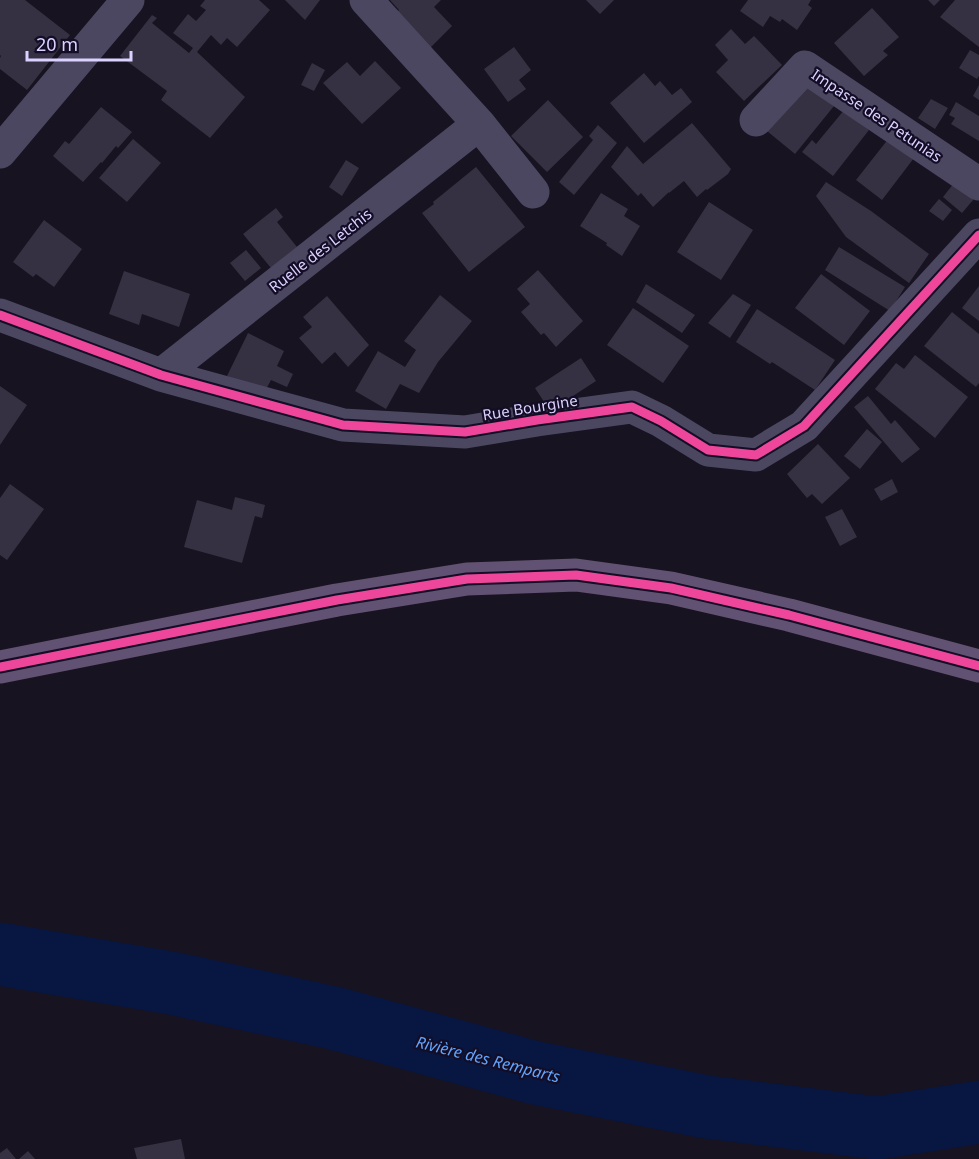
<svg xmlns="http://www.w3.org/2000/svg" width="979" height="1159" viewBox="0 0 979 1159" font-family="'Noto Sans',sans-serif">
	<style>
		.lines { fill: none; stroke-linecap: round; stroke-linejoin: round }
		.river { stroke: #081742; stroke-width: 63 }
		.building { fill: #363142 }
		.street { stroke: #4b4761; stroke-width: 33 }
		.primary { stroke: #615172; stroke-width: 33 }
		.cycleway-casing { stroke: #140d26; stroke-width: 13 }
		.cycleway { stroke: #ed469a; stroke-width: 9 }
		.labels { text-anchor: middle; dominant-baseline: central; stroke-width: 4.5; stroke-linejoin: round; paint-order: stroke }
		.street-label { font-size: 15px; fill: #dcd2ff; stroke: #140d26 }
		.water-label { font-size: 16px; font-style: italic; fill: #60a5ff; stroke: #140d26 }
	</style>
	<rect width="100%" height="100%" fill="#171320"/>
	<g class="lines">
		<path class="river" d="M0,954l171,29 163,35 202,55 171,34 170,21 102,-16"/>
	</g>
	<path class="building" d="M0,0h25l45,35 -43,55 -27,-21v-11l1,-2 -1,-1z
		M205,0h54l11,10 -33,37 -10,-9 -6,7 -10,-10 -14,17 48,45 -35,41 -49,-38 6,-9 -47,-35 32,-41 5,3 -5,5 37,30 4,-5 -20,-15 15,-19 8,7 10,-11 -6,-4z
		M285,0h35l-15,20z
		M390,0h51l-7,7 18,19 -24,24 -34,-35 5,-5z
		M586,0h28l-14,14z
		M748,0h63l-3,5 4,3 -15,22 -15,-11 -2,3 -10,-6 -7,11 -23,-16z
		M928,0h12l-6,6z
		M955,0h24v47l-39,-30z
		M872,8l27,29 -16,14 5,4 -24,21 -30,-33z
		M731,29l14,15 9,-8 28,29 -38,36 -28,-29 12,-12 -13,-15z
		M514,47l17,23 -12,10 7,9 -18,13 -24,-33z
		M970,50l9,5v21l-2,3 -18,-11z
		M375,61l26,27 -39,36 -39,-41 24,-21 13,14z
		M312,63l13,7 -11,21 -13,-6z
		M644,73l11,13 5,-5 12,14 9,-7 11,14 -48,41 -34,-40z
		M805,82l29,24 -39,48 -28,-23z
		M979,85v15l-6,-4z
		M931,99l17,9 -13,21 -17,-11z
		M548,100l35,37 -36,35 -36,-36z
		M956,102l23,14v25l-28,-17 4,-6 -6,-3z
		M101,107l31,25 -14,16 -2,-2 -14,17 -1,-1 -18,20 -30,-26 12,-15 4,3z
		M845,109l24,21 -36,46 -31,-24 10,-12 4,4z
		M692,123l39,46 -3,5 -21,16 -1,-1 -9,8 -13,-16 -15,12v-1l-16,15 -12,-14 -3,3 -27,-29 16,-21 16,18z
		M598,125l19,18 -43,52 -15,-13 34,-42 -4,-4z
		M889,138l25,20 -32,42 -26,-20z
		M133,139l28,24 -34,39 -28,-24z
		M346,160l13,8 -17,28 -13,-9z
		M476,167l49,60 -56,45 -47,-59 12,-9 -1,-2z
		M958,178l21,15 -17,20 -19,-16z
		M826,182l45,29 58,43 -20,29 -63,-46 -30,-41z
		M601,193l27,16 -4,7 16,10 -18,30 -16,-11 1,-2 -27,-17z
		M939,199l13,11 -9,11 -14,-10z
		M709,202l44,28 -32,50 -44,-28z
		M276,208l7,9 -6,5 20,25 -26,21 -28,-34z
		M44,220l38,29 -28,38 -18,-13 -3,3 -20,-15z
		M839,247l66,40 -15,24 -65,-41z
		M246,250l15,18 -16,13 -15,-18z
		M538,270l45,51 -27,26 -12,-14 -3,2 -20,-23 9,-8 -13,-15z
		M124,271l66,23 -11,33 -37,-13 -3,11 -30,-11z
		M821,274l49,37 -26,34 -49,-37z
		M646,284l49,31 -13,18 -46,-31z
		M979,286v35l-17,-13z
		M733,294l18,11 -21,33 -22,-15z
		M440,295l32,26 -34,41 -19,31 -19,-9 -14,25 -31,-18 23,-40 27,16 11,-17 -12,-9z
		M327,296l42,49 -21,22 -13,-15 -13,12 -23,-26 13,-11 -9,-10z
		M633,308l56,38 -26,37 -56,-38z
		M757,309l78,51 -20,30 -43,-28 -2,2 -34,-22z
		M952,312l27,22v49l-3,4 -52,-41z
		M248,333l36,18 -7,15 16,8 -6,13 -16,-7 -7,13 -37,-17z
		M915,355l53,42 -33,41 -60,-49 21,-26 8,6z
		M581,358l15,23 -46,30 -15,-23z
		M0,386l27,19 -27,40z
		M868,396l23,28 4,-4 25,29 -18,14 -48,-56z
		M867,429l15,13 -22,27 -16,-13z
		M818,444l32,34 -28,26 -10,-10 -5,4 -20,-24z
		M892,479l6,13 -17,9 -7,-12z
		M10,484l34,25 -37,51 -7,-5v-57z
		M235,497l30,8 -3,13 -7,-2 -13,47 -58,-16 13,-47 35,10z
		M842,509l15,28 -17,9 -15,-29z
		M181,1139l4,20h-48l-3,-11z
		M7,1148l9,11h-16v-6z
		M28,1151l7,8h-16z"/>
	<g class="lines">
		<path class="street" d="M756,120l49,-53 174,117
			M479,124l54,68
			M0,152l128,-152
			M0,315l161,60 182,50 122,7 72,-12 95,-13 29,14 47,29 48,5 48,-29 175,-191
			M161,375l318,-251 -113,-124"/>
		<path class="primary" d="M0,667l337,-67 130,-21 109,-4 95,13 118,27 190,51"/>
		<g class="cycleway-casing">
			<path id="cycleway" d="M0,315l161,60 182,50 122,7 72,-12 95,-13 29,14 47,29 48,5 48,-29 175,-191
				M0,667l337,-67 130,-21 109,-4 95,13 118,27 190,51"/>
		</g>
		<use href="#cycleway" class="cycleway"/>
	</g>
	<g class="labels">
		<g class="street-label">
			<text transform="translate(877 115) rotate(34)">Impasse des Petunias</text>
			<text transform="translate(320 250) rotate(-38)">Ruelle des Letchis</text>
			<text transform="translate(530 407) rotate(-9)">Rue Bourgine</text>
		</g>
		<g class="water-label">
			<text transform="translate(488 1059) rotate(14)">Rivière des Remparts</text>
		</g>
	</g>
	<path d="M27 51v9h104v-9" fill="none" stroke="#dcd2ff" stroke-width="3"/>
	<text x="36" y="51" font-size="18" fill="#dcd2ff" stroke="#140d26" stroke-width="4.5" paint-order="stroke">20 m</text>
</svg>
